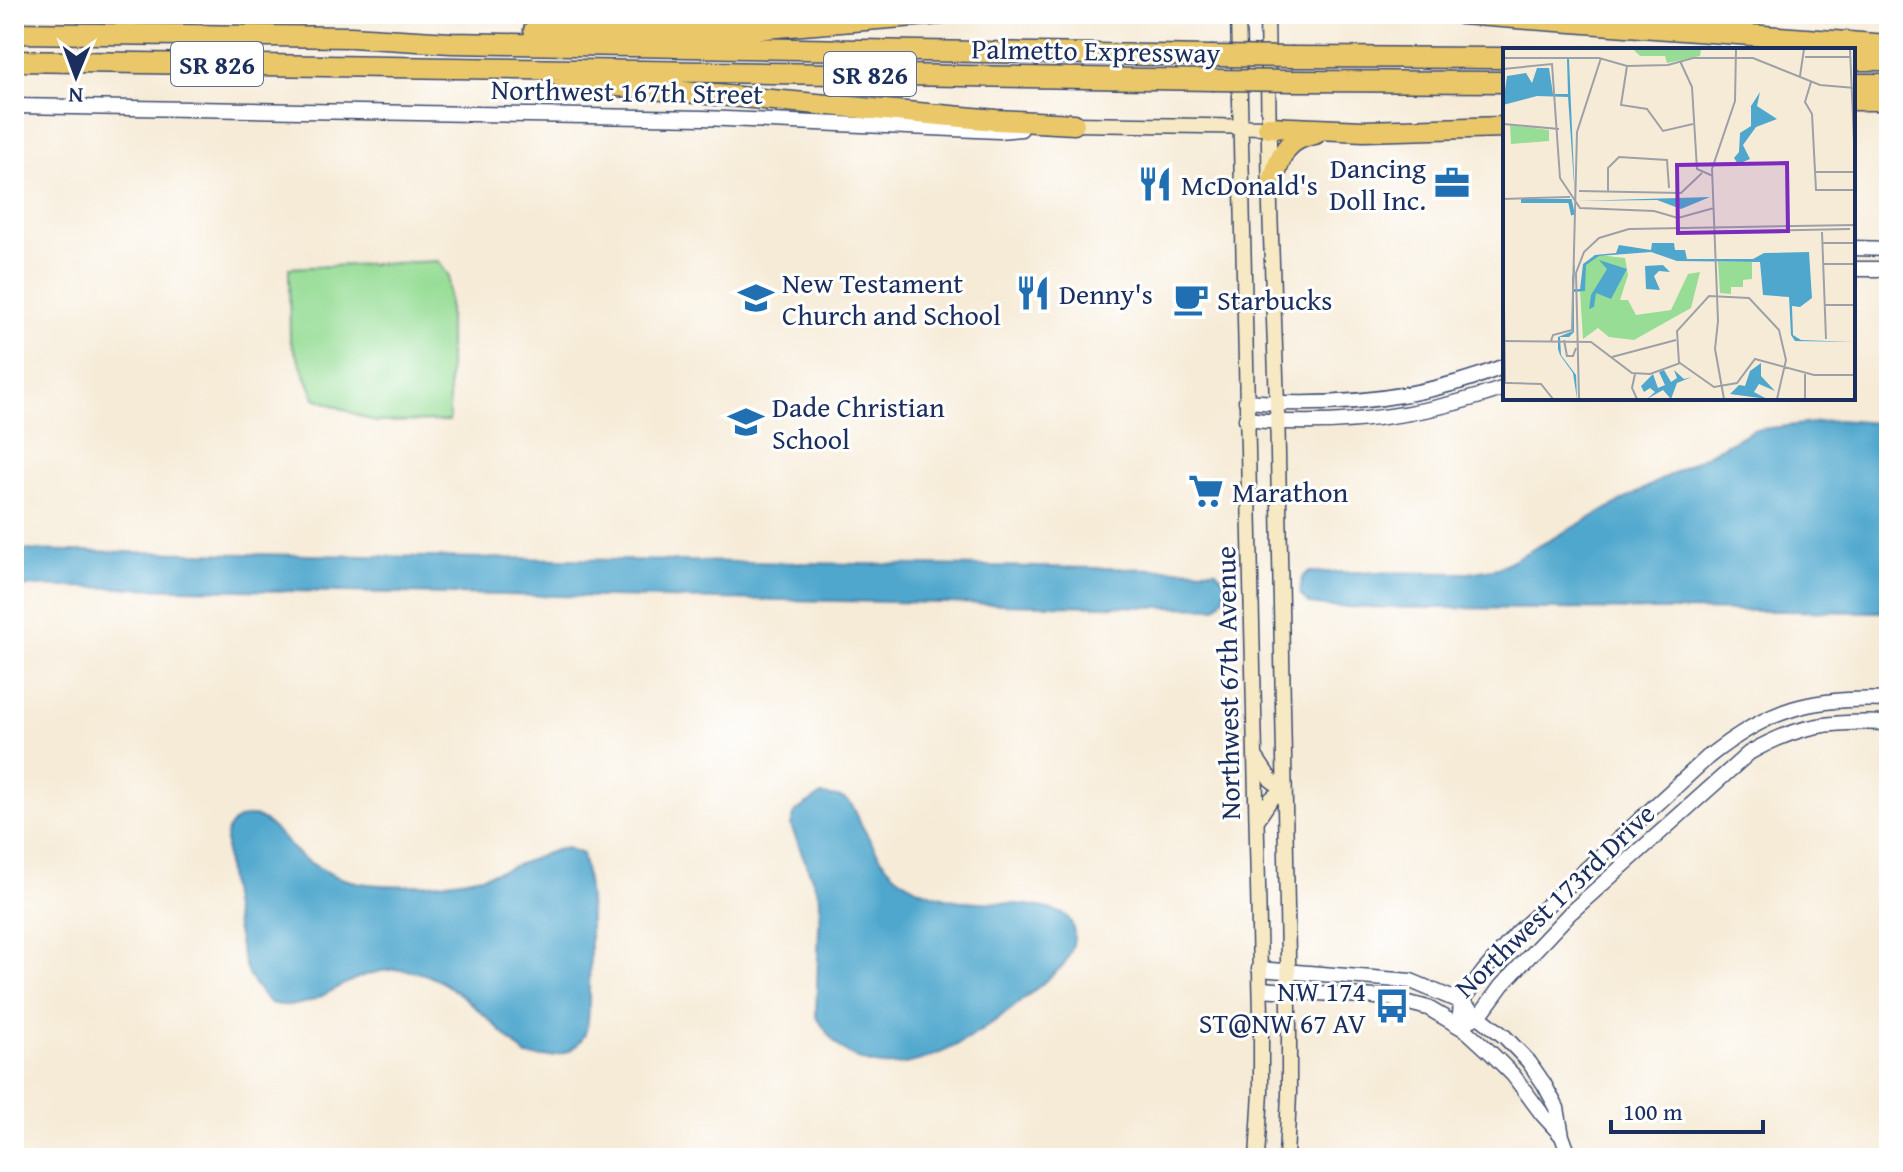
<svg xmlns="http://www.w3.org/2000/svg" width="1903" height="1172" viewBox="0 0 1903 1172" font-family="'Gentium Book Plus',serif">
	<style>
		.green { fill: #97dd96; stroke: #59867a; stroke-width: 2 }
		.water { fill: #50a7cd; stroke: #366b96; stroke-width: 2 }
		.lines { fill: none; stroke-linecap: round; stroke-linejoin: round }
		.tertiary-casing { stroke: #3c4b70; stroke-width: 17 }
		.secondary-casing { stroke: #3c4b70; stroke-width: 17 }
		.motorway-casing { stroke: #3c4b70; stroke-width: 23 }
		.tertiary { stroke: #fff; stroke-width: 14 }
		.secondary { stroke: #f7e9c3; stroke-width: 14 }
		.motorway { stroke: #eac769; stroke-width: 20 }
		.motorway-bridge-casing { stroke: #3c4b70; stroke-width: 23; stroke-linecap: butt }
		.motorway-bridge { stroke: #eac769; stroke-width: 20 }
		.labels { text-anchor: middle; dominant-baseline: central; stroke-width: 6; stroke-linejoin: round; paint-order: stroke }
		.shield { fill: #fff; stroke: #5f6d8e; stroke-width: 2 }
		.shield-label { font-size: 26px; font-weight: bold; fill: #1b2f5e }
		.street-label { font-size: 28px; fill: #1b2f5e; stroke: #fff }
		.poi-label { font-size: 28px; fill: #1b2f5e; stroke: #fff; text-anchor: start }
		.inset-river { fill: none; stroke: #50a7cd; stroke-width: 4 }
		.inset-road { fill: none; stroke: #9ea0a7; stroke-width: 2 }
		.view { fill: #7b2cbf; fill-opacity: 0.15; stroke: #7b2cbf; stroke-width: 4 }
		.inset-edge { fill: none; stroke: #1b2f5e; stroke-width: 4 }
	</style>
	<rect width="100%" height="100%" fill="#fff"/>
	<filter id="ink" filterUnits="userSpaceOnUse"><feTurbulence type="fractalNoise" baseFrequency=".0125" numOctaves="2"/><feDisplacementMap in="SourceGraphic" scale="16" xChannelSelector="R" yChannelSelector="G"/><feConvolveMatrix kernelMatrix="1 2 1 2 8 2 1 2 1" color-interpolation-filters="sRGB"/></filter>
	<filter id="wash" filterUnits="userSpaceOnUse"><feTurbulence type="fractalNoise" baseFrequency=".006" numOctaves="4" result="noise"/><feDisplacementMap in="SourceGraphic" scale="32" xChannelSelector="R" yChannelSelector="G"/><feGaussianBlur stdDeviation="1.8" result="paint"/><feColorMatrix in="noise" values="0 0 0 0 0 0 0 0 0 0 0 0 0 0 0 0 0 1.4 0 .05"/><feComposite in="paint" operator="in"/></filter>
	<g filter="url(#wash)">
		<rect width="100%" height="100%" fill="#f6ebd7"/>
		<path class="green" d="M438,261l11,15v145l-74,1 -60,-24 -25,-58 -1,-72z"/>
		<path class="water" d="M1838,420l51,4v188l-557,-5 -22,-3 -10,-10 2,-17 7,-5 160,1 29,-5 255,-138z
			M14,550l1201,20 10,11v15l-9,12 -1202,-22z
			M821,795c9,1 22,1 29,8 5,5 8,15 11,21 18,33 29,56 66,68 11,4 23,8 35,9 21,2 96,1 107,18 10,14 3,33 -5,46 -49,42 -153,137 -221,85 -11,-8 -19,-22 -27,-34l4,-118 -29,-72 4,-14z
			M254,816c21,8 29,25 45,39 8,7 22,14 32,19 40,19 108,11 151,2 24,-5 50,-18 74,-26l11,-2 15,6c11,45 8,90 7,136 0,13 1,31 -4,43 -10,23 -37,26 -58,23 -60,-54 -101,-118 -188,-69 -23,13 -42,23 -69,16 -8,-9 -19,-20 -23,-31 -8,-19 -27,-126 -19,-142 5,-11 15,-14 26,-14z"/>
	</g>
	<g filter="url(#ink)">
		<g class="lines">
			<g class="tertiary-casing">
				<path id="tertiary" d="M1430,14h35
					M1828,14h61
					M14,106l689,12 296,13 22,-2
					M1853,248l36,1
					M1853,269h36
					M1246,401c88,7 177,-2 259,-35
					M1246,419c90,10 174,-2 259,-31
					M1259,969l152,12 50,21 44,35 24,25 15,22 13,24 5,28 8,22
					M1261,989l129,9 38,10 39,23 23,21 23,23 29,39 20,22
					M1459,1026l2,-24 23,-31 33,-38 191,-176c62,-49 103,-60 181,-57
					M1459,1026l21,-11 22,-30 68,-72 179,-160c50,-29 82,-32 140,-30"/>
			</g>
			<g class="secondary-casing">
				<path id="secondary" d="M1238,14l23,1002v76l-4,66
					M1267,14l3,194 7,196 12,604v86l-3,64
					M1074,124l194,3
					M1255,756l16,24 12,9 -12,10 -14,21"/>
			</g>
			<g class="motorway-casing">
				<path id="motorway" d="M1461,14l428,31
					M534,30l192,1 215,-17
					M14,33l337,4 100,6 760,13
					M1293,57l212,1
					M1853,60h36
					M14,61l1198,19
					M559,76l25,7 412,37 78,4
					M1294,81l211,1
					M1853,84h36
					M1853,100h36
					M1268,127l96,4 141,-4
					M1270,191c10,-30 10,-51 45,-57"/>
			</g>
			<use href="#tertiary" class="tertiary"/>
			<use href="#secondary" class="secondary"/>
			<use href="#motorway" class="motorway"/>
			<g class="motorway-bridge-casing">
				<path id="motorway-bridge" d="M1211,56l82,1
					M1212,80l82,1"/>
			</g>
			<use href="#motorway-bridge" class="motorway-bridge"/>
		</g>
	</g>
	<defs>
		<g id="office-bare" transform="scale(2.76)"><path d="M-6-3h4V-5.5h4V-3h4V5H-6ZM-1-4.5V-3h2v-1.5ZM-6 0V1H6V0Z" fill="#1f6fb2" stroke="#fff" stroke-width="2.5" paint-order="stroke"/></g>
		<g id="restaurant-bare" transform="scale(2.76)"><path d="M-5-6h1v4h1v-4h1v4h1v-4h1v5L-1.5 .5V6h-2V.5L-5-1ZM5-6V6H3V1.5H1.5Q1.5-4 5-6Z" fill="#1f6fb2" stroke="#fff" stroke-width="2.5" paint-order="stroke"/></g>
		<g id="school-bare" transform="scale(2.76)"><path d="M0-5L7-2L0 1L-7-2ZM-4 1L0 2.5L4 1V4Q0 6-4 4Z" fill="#1f6fb2" stroke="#fff" stroke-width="2.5" paint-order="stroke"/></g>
		<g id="cafe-bare" transform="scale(2.76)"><path d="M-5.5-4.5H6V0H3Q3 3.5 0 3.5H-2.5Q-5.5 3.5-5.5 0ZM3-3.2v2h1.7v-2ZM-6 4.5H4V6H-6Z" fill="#1f6fb2" stroke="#fff" stroke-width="2.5" paint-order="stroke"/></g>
		<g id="supermarket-bare" transform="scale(2.76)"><path d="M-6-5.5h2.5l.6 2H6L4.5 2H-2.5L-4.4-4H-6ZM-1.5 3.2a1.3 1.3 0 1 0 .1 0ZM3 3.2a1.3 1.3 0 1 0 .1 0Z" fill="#1f6fb2" stroke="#fff" stroke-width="2.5" paint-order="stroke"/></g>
		<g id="bus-bare" transform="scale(2.76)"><path d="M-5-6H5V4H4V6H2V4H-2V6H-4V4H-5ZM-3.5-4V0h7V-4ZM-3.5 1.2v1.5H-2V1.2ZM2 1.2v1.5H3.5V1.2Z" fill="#1f6fb2" stroke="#fff" stroke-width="2.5" paint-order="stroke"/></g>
	</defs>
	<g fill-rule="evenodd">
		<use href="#office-bare" x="1452" y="183"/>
		<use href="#restaurant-bare" x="1155" y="184"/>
		<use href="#restaurant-bare" x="1033" y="293"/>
		<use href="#school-bare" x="756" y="298"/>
		<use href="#cafe-bare" x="1191" y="299"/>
		<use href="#school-bare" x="746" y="422"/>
		<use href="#supermarket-bare" x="1206" y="491"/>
		<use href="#bus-bare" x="1392" y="1006"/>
	</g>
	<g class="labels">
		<g class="shield">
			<rect x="171" y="42" width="92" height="44" rx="6"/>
			<rect x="824" y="52" width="92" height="44" rx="6"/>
		</g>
		<g class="shield-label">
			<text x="217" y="64">SR 826</text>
			<text x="870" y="74">SR 826</text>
		</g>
		<g class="street-label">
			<text transform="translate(1096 50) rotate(1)">Palmetto Expressway</text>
			<text transform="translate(627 91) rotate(1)">Northwest 167th Street</text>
			<text transform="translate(1227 683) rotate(-91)">Northwest 67th Avenue</text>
			<text transform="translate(1554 900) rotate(-44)">Northwest 173rd Drive</text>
		</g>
		<g class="poi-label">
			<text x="1426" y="167" text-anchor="end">Dancing<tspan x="1426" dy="32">Doll Inc.</tspan></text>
			<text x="1181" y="184">McDonald's</text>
			<text x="782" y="282">New Testament<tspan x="782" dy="32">Church and School</tspan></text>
			<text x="1059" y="293">Denny's</text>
			<text x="1217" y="299">Starbucks</text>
			<text x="772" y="406">Dade Christian<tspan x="772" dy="32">School</tspan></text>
			<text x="1232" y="491">Marathon</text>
			<text x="1366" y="990" text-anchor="end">NW 174<tspan x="1366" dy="32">ST@NW 67 AV</tspan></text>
		</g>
	</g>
	<g transform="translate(1503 48)">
		<rect width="352" height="352" fill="#f6ebd7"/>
		<path d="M130,1h68l-1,7 -33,7 -2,-7h-25zM7,77l39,5v11l-38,3zM95,207l27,3 3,17 -8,25h8l8,15 35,-5 17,-36 12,-2 -9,36 -57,32 -25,-3 -11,-9 -15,11 -3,-48 6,-27zM215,214h34v17l-9,1v7h-12v7l-11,-1z" fill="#97dd96"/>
		<path d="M64,11h2l6,139 -7,-101 -31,-1 -34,9 4,-29 19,-3 6,10 5,-15h12l4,26h15zM257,44l-3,14 20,13 -21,8 -13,18 7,14 -12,5 -4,-6 5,-6 1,-19 11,-7v-20zM207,149l-29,12 -24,-9 -80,1zM149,195h22l1,7h10l2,9h66l11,-6 45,-1 3,46 -12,9 -8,-1 1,29 8,5 54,2 -60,-1 -4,-6 -2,-38 -26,-2 -3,-33 -83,-1 -26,-9 -52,4 -13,9 -1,26 -11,1v40l-5,5h-9l1,18 15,20 1,24 -4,-26 -13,-18 -2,-6v-12l15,-6 -1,-53 3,-15 -1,26h6l3,-25 12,-9 21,-2 3,-8 32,5zM96,212l28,9 -16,30 -15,-6 -2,14 -5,2 2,-14 16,-26zM160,217l7,7 -11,-1 -5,5 6,14 -14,-1 -1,-23zM258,315v13l14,15 -16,-7 -5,8 13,7 -37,-5 9,-9 6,1 5,-15zM161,322l7,12 6,-4 -3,-8 10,9 8,-2 -15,6 -6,16 -8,-9 -16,9 8,-7 -5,-4 -6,4 -3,-6 12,-12 5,14 7,-3 -6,-13z" fill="#50a7cd"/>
		<path class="inset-river" d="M18,153h49l3,14"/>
		<path class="inset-road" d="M347,1l5,115M302,9h45M0,10h96l28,8 41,-1 25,-7h60l67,27 35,3M177,13l12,26 5,82 16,7M124,18l-6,39 26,4 16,22 30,-7M0,21l49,-5 8,114 20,30 74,3 24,7 36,-10M297,28l4,-27M308,34l-6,20 7,12 4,76h39M0,76l56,5M312,124h40M76,143l102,2 21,-20M105,144v-24l11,-11 48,3 2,28M0,151l67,-2M0,182l2,153h7M209,184l138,-3M319,184l4,107M319,195h33M320,216h32M322,257h30M61,292l3,16h6l3,-8M0,293l88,1 41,31 18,1 30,-11 34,24 23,-4 18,-24 59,16h41M48,293l2,-6 19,-5 5,-198 24,-74M109,309l64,-17M176,315l-2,-32 32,-35 40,2 30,32 7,30 -9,39M132,326l-3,14 5,11M8,335l30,1 12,15M76,351l-3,-126 8,-21 15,-14 30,-9 226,-4M221,351l-9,-50 3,-28 -6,-152 23,-68 1,-52M302,351v-27"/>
		<path class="view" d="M284,115l1,68 -110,2 -1,-68z"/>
		<rect width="352" height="352" class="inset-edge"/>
	</g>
	<rect width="1903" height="1172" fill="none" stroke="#fff" stroke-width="48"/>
	<g transform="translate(76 76) rotate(181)" stroke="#ffffff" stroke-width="6" paint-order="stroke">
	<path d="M0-6L14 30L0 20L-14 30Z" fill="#1b2f5e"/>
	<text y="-12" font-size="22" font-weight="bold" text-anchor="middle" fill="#1b2f5e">N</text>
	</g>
	<path d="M1611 1120v12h152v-12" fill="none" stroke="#1b2f5e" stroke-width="4"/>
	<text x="1623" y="1120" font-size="24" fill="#1b2f5e" stroke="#ffffff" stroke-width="6" paint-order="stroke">100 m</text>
</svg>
